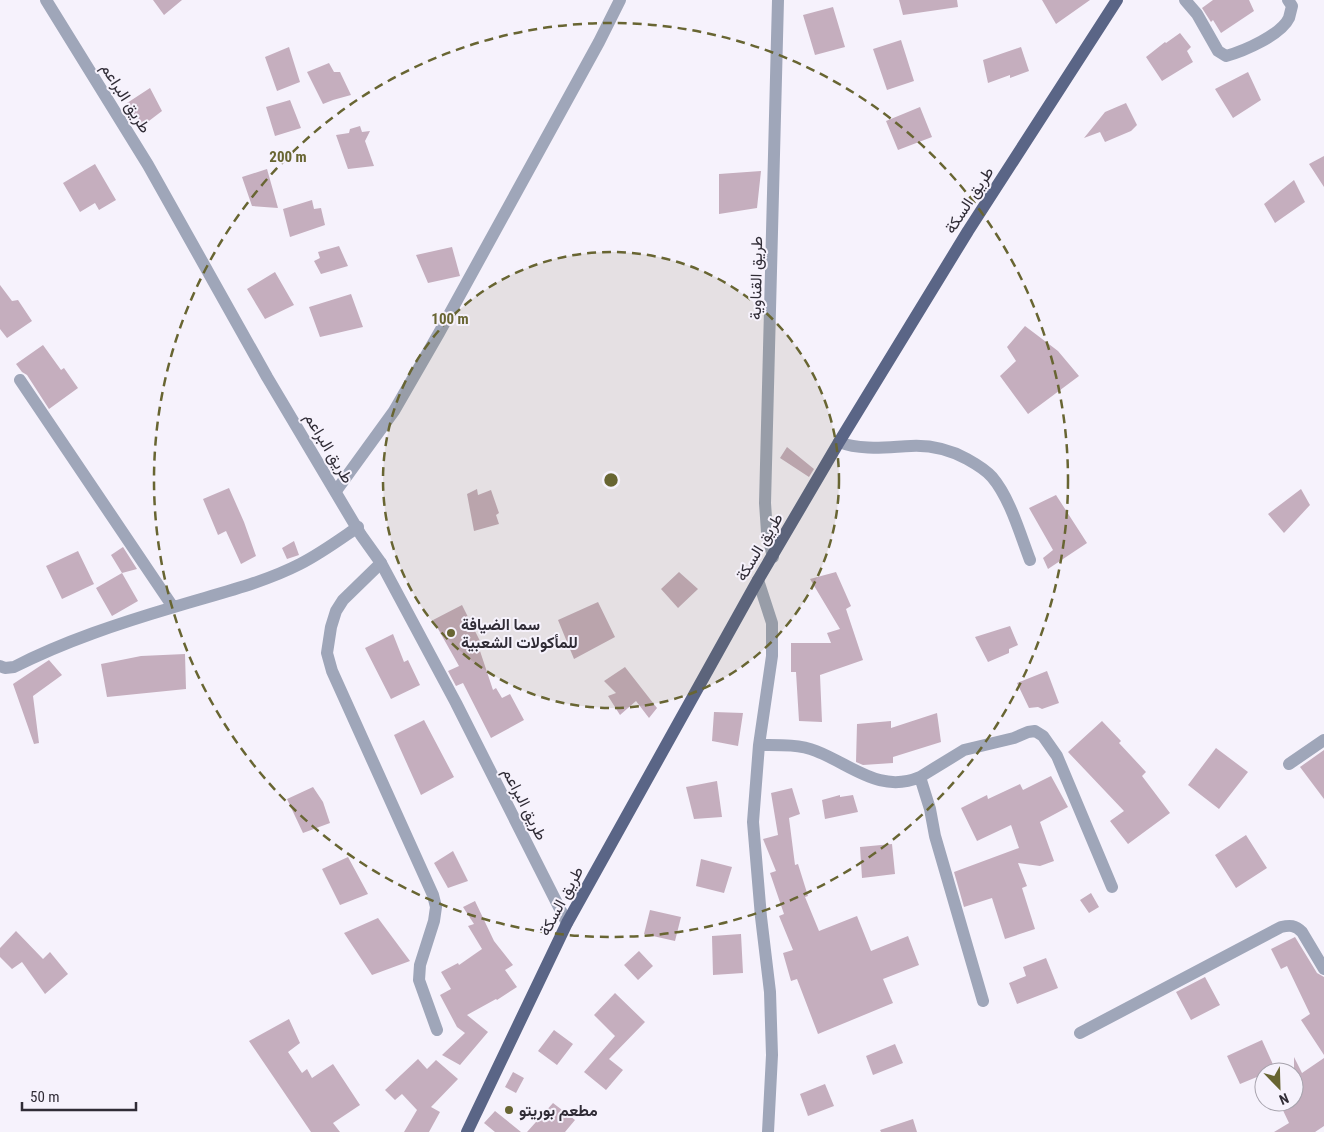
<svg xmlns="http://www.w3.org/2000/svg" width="1324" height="1132" viewBox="0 0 1324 1132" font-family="'Roboto Condensed',Vazirmatn,sans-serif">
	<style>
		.building { fill: #c5aebe }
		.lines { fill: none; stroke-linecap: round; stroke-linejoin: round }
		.minor { stroke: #9fa6b9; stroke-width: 12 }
		.tertiary { stroke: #9fa6b9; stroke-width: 12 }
		.primary { stroke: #5a6586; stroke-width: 12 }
		.ring { fill: none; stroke: #686532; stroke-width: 2.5; stroke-dasharray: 9 6 }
		.poi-dot { fill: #686532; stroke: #f6f2fc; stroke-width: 2 }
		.labels { text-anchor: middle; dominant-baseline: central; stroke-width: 4; stroke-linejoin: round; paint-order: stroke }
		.street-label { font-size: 16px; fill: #302c36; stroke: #f6f2fc }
		.poi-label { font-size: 16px; font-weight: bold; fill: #302c36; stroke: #f6f2fc; text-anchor: start }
		.centre { fill: #686532; stroke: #f6f2fc; stroke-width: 2.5 }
		.ring-label { font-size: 15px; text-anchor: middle; font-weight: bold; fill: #686532; stroke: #f6f2fc; stroke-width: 4; stroke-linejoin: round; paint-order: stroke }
	</style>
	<rect width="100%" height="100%" fill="#f6f2fc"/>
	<path class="building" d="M153,0h29l-18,15z
		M899,0h58l1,7 -55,8z
		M1042,0h48l-34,24z
		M1213,0h36l5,11 -33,22 -8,-13 -2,2 -9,-14z
		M833,7l12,40 -30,8 -12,-40z
		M1180,33l11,14 -4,4 6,11 -31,19 -16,-24 19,-15 1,1z
		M901,40l13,41 -27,9 -14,-41z
		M289,47l11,35 -23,9 -12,-34z
		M1021,47l8,24 -19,7v-3l-22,8 -5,-23z
		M329,63l5,9h6l11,23 -18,5 -10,4 -16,-32z
		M1248,72l13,28 -28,18 -18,-29z
		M150,88l12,23 -21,16 -17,-22z
		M290,100l11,28 -26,8 -9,-29z
		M1126,103l11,22 -6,6 -26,11 -5,-10 -16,6 21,-26z
		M920,107l12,30 -34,13 -12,-29z
		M360,126l2,6 8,-1 -5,10 9,25 -26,3 -12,-34 13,-2 1,-4z
		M1324,156v31l-15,-23z
		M95,164l21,36 -17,10 -4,-7 -15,9 -17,-29z
		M267,169l11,39 -26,-2 -10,-29z
		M761,171l-4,37 -38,6v-40z
		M1294,180l11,22 -30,21 -11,-19z
		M312,200l2,9 7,-1 4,17 -35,12 -7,-28z
		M339,246l9,20 -27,8 -7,-13 6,-3 -2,-6z
		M452,247l8,29 -32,7 -12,-28z
		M275,272l19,33 -29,14 -18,-30z
		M0,285l12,16 6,-1 14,21 -25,17 -7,-9z
		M351,294l12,33 -43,10 -11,-30z
		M1025,326l33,25 21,25 -51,38 -28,-38 16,-15 -9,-14z
		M43,345l18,25 3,-2 14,20 -29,21 -22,-34 -5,-3 -6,-8z
		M787,447l27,22 -5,8 -29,-19z
		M229,488l15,34 12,34 -15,8 -15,-33 -8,4 -15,-36z
		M477,489l1,6 13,-5 8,23 -3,2 3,9 -25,7 -7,-37z
		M1301,489l9,16 -26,28 -16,-19z
		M1056,495l31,48 -39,26 -5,-11 10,-8 -24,-42z
		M294,541l5,14 -12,4 -5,-11z
		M123,547l14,22 -15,4 -11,-18z
		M78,551l16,33 -32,15 -16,-33z
		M679,572l19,17 -20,19 -17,-19z
		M836,572l15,34 -5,3 17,51 -43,15 2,47 -23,-1 -3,-49h-5v-29h40l-4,-10 13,-4 -30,-50z
		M122,573l16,28 -26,15 -16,-28z
		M598,602l17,35 -41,22 -16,-39z
		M462,605l18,36 -3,1 16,48 3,-2 6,10 8,-4 14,26 -33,18 -28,-55 -7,3 -8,-15 11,-5 -26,-46z
		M1010,626l8,19 -9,4v4l-21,9 -13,-25z
		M393,634l11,28 4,-2 12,25 -29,14 -26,-51z
		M185,654l1,35 -79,8 -6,-33 40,-8z
		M49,660l13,15 -29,21 6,47 -5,1 -21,-60z
		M625,667l32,41 -8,10 -13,-17 -16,14 -12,-19 8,-3 -12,-12z
		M1047,671l12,32 -17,6 -4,-2 -9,1 -12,-25z
		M714,712l29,1 -5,33 -26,-5z
		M937,713l4,29 -48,15v6l-30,2 -7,-3 1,-38 34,-3v7z
		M424,720l30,57 -33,18 -27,-60z
		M1102,721l19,20 -2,2 27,29 -4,4 28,37 -42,31 -18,-23 14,-10 -56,-59z
		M1216,748l32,24 -29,37 -31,-24z
		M1324,750v49l-24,-32z
		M1051,776l17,31 -28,15 14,39 -14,5 -22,-3 9,23 -5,2 13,41 -30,10 -13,-41 -28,9 -10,-35 65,-24 -8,-23 -34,16 -16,-33 26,-13 1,4 32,-15 3,6z
		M717,781l5,36 -28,2 -8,-32z
		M313,787l10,15 7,21 -27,10 -16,-34z
		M792,788l8,26 -11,4 6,47 3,-1 10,32 -3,1 14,34 38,-15 14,35 37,-15 11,29 -36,14 10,24 -75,31 -21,-55 -6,2 -8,-28 10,-3 -14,-34 5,-2 -14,-41 6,-2 -13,-32 15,-4 -7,-42z
		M840,795v2l13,-2 5,17 -33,7 -3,-19z
		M1246,835l21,33 -31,20 -21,-33z
		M892,844l3,30 -33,4 -2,-31z
		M453,851l15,30 -20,7 -14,-25z
		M348,857l20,37 -28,11 -18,-36z
		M701,859l31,8 -8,26 -28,-7z
		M1091,893l8,14 -10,6 -9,-13z
		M475,901l19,40 19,24 -8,5 12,17 -20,13 -1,-1 -29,16 21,17 -28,33 -18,-10 23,-22 -8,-6 -17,-32 11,-6 -10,-17 17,-9 1,2 23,-16 -14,-23 6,-2 -11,-17z
		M650,910l31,7 -6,24 -31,-7z
		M378,918l32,43 -38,14 -28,-42z
		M16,931l27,28 7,-7 18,22 -23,20 -23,-32 -10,7 -12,-12v-9z
		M741,934l2,39 -30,2 -1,-39z
		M1295,937l22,36 7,4v78l-23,-35 9,-6 -23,-48 -6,3 -10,-20z
		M639,951l14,15 -15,14 -14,-15z
		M1046,958l12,30 -41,16 -8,-21 17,-7 -3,-9z
		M1205,977l15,28 -29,15 -15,-28z
		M615,993l30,29 -36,37 14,11 -17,20 -22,-18 31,-36 -21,-21z
		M289,1019l11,24 -12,9 14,21 5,-4 5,9 21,-14 27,41 -27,18 7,9h-29l-62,-91z
		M554,1030l19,14 -16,21 -19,-14z
		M1262,1040l13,29 -11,3v2l-24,10 -13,-28z
		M895,1044l8,19 -30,12 -7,-19z
		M1294,1057l8,16 22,-15v68l-9,6h-41l15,-9 -10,-21h15z
		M418,1059l9,10 9,-9 22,19 -27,28 9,5 -11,20h-25l13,-22 -15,-16 -7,6 -10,-10z
		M513,1072l11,6 -8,15 -11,-6z
		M825,1084l9,22 -26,10 -8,-22z
		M553,1103l22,17 -10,12h-38z
		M495,1111l26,21h-26l-11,-9z
		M913,1119l4,13h-36l-1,-2z"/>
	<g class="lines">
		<path class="minor" d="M1185,0l12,14 21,37 8,5c18,-5 55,-21 63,-38 1,-4 2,-8 3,-12l-4,-6
			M20,380l153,227
			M839,442c23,9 48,5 72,4 20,-1 39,4 56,13 9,5 18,10 25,18 18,21 28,57 38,83
			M336,491l58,-80 45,-78 160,-291 21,-42
			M381,563l-38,37 -7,11 -5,16 -4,26 5,18 101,224 3,12 -2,14 -14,44 -1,15 18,50
			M758,580l14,43v33l-13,89 -6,77 8,95 9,75 2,63 -4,77
			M0,666l5,2 9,-1c51,-26 106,-44 160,-60 42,-13 87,-23 126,-43 20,-10 39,-24 58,-37
			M759,745c18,0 40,-1 57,6 36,14 64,43 104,26l10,32 5,27 48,165
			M1289,764l35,-24
			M920,777l44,-27 50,-12 14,-6 7,-1 8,5 14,20 55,131
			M1080,1033l201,-106c9,-2 14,-2 21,5l22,37"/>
		<path class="tertiary" d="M46,0l102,165 119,212 94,158 20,28 75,140 111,220
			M773,557l-6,-25 -2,-29 13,-503"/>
		<path class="primary" d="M467,1132l100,-209 191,-343 81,-138 129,-211 149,-231"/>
	</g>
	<circle cx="611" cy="480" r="228" fill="#686532" fill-opacity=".12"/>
	<g class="ring">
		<circle cx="611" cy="480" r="228"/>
		<circle cx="611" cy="480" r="457"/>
	</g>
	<g class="poi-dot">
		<circle cx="451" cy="633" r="5"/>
		<circle cx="509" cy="1110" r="5"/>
	</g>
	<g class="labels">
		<g class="street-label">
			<text transform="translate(126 98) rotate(58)">طريق البراعم</text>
			<text transform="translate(969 200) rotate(-57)">طريق السكة</text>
			<text transform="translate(756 278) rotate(-89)">طريق القناوية</text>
			<text transform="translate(329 448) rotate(59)">طريق البراعم</text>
			<text transform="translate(759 547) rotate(-59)">طريق السكة</text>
			<text transform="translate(525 804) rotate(63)">طريق البراعم</text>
			<text transform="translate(561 901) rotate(-62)">طريق السكة</text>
		</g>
		<g class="poi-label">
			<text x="461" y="624">سما الضيافة<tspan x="461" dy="18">للمأكولات الشعبية</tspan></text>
			<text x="519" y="1110">مطعم بوريتو</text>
		</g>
	</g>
	<circle cx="611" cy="480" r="8" class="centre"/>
	<g class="ring-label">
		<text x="288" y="162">200 m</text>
		<text x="450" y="324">100 m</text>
	</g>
	<g transform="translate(1279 1087) rotate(157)"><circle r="24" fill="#f6f2fc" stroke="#a7a3ad"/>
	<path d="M0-4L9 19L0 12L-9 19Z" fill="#686532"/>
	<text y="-8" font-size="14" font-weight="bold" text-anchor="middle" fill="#302c36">N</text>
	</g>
	<path d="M22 1102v8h114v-8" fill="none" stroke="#302c36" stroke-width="2.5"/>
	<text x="30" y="1102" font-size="15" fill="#302c36" stroke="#f6f2fc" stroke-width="4" paint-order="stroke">50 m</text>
</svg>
